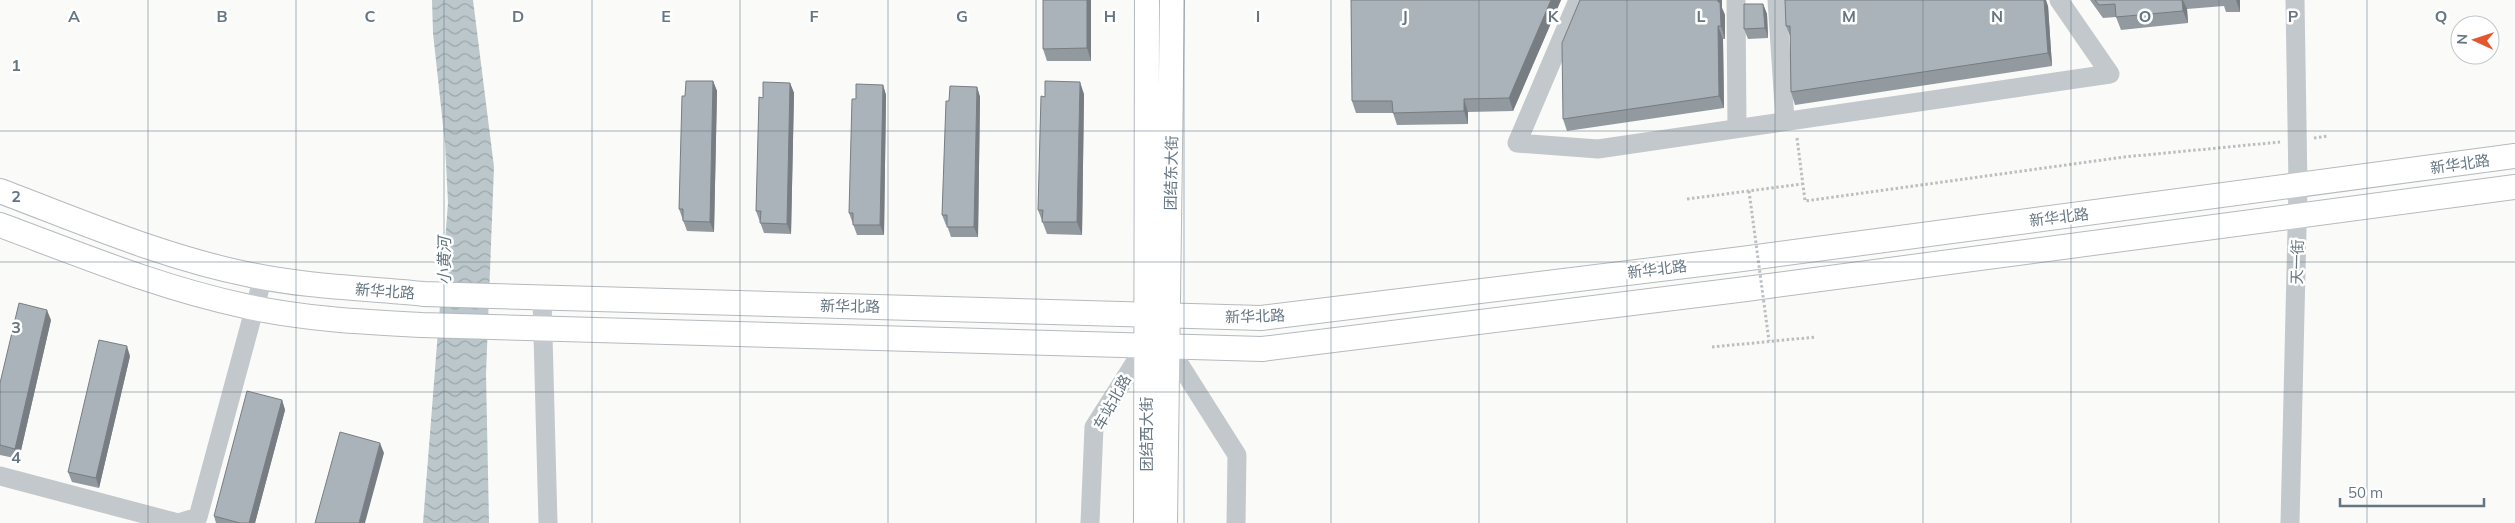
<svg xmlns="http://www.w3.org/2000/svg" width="2515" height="523" viewBox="0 0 2515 523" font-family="Mulish,'Noto Sans SC',sans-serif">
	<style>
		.water { fill: url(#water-waves) }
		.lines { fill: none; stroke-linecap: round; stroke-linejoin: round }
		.major-casing { stroke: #b5babe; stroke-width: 26 }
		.path { stroke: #bbbfc2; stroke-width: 3; stroke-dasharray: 2.5 2.5; stroke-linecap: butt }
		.minor { stroke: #c3c8cc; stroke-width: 19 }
		.major { stroke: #fff; stroke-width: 24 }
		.path-bridge { stroke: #bbbfc2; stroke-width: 3; stroke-dasharray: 2.5 2.5; stroke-linecap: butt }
		.wall { fill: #929a9f }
		.shaded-wall { fill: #777d82 }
		.building { fill: #aab3b9; stroke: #777d82 }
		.grid { fill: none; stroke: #657683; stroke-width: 1; stroke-opacity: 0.55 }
		.labels { text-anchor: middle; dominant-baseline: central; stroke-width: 5; stroke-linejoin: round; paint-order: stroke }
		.street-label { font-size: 15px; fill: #657683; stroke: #fff }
		.water-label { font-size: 16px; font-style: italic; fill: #60757c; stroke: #fff }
		.grid-label { font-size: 16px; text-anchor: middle; font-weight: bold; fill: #657683; stroke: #fff; stroke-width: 5; stroke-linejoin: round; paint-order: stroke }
	</style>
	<defs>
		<pattern id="water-waves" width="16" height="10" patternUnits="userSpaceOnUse" patternTransform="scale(1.25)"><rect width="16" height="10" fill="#bbc7cb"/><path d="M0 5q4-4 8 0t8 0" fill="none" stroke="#9ca6aa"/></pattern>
	</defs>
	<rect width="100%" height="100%" fill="#fafaf8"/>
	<path class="water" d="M432,0h41l21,167 -8,207 3,149h-66l25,-320 -3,-59 -12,-111z"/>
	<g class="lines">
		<g class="major-casing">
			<path id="major" d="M0,191c82,31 165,67 251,84 57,12 115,13 173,19l837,24 481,-59 773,-103
				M0,225c81,30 160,63 245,81 58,13 118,16 177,19l840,24 484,-60 769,-102
				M1146,523l1,-523
				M1165,523l7,-523"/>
		</g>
		<path class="path" d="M1797,138l8,63 319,-44 156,-15
			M2314,138l14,-2
			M1687,199l115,-15
			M1712,347l104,-10"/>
		<path class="minor" d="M1578,0l-61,143 81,6 512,-75 -51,-74
			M1736,0l1,128
			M1777,0l8,121
			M542,298l6,225
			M1168,346l69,109 -1,68
			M0,476l178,47 20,-6 65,-240
			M1090,523l4,-96 52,-82
			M2290,523l8,-337 -3,-186"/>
		<use href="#major" class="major"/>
		<path class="path-bridge" d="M1749,191l20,150"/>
	</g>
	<path class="wall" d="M1043,0h48v61h-44l-4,-12z
		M1351,0h210l-48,111 -45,1v12l-71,1 -4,-12h-37l-4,-12z
		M1580,0h142v8l3,7v24h-2l1,69 -157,23 -4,-12z
		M2090,0h150v12h-14l-2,-6 -37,3 1,14 -67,7 -5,-13 -13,1z
		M1763,4l4,10 1,24 -20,1 -4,-10z
		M2048,6l4,60 -257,39 -4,-13 -1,-56 -4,-10z
		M713,81l4,10 -3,141 -27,-1 -8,-22 6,-113z
		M790,83l4,10 -3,141 -27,-1 -8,-22 7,-113z
		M883,85l3,10 -2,140h-27l-8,-22 7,-114z
		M977,87l3,10 -2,140h-27l-4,-12h-1l-4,-10 7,-114z
		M1084,94l-2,141 -35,-1 -9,-24 7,-113z
		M51,320l-32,139 -19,-4v-72z
		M130,356l-31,132 -27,-6 -4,-10z
		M282,400l3,10 -30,113h-39l-2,-7z"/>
	<path class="shaded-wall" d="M1087,0h4v61l-4,-13z
		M1551,0h10l-48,111 -4,-13z
		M1718,0h4v8l3,7v24l-4,-13z
		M2044,0h2l2,6 4,60 -4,-13z
		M2182,0h1l4,9 1,14 -5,-12z
		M2236,0h4v12z
		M1763,4l4,10 1,24 -3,-10z
		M1718,26l5,13 1,69 -5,-12z
		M713,81l4,10 -3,141 -4,-10z
		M1080,82l4,12 -2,141 -5,-13z
		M790,83l4,10 -3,141 -4,-10z
		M883,85l3,10 -2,140 -4,-10z
		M977,87l3,10 -2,140 -4,-10z
		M1464,99l4,13v12l-4,-13z
		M47,310l4,10 -32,139 -4,-10z
		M127,346l3,10 -31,132 -3,-10z
		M282,400l3,10 -30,113h-6z
		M380,443l4,10 -19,70h-6z"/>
	<path class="building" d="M1043,0h44v48l-44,1z
		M1351,0h200l-42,98 -45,1v12l-71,2 -1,-12h-40z
		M1580,0h138v2h2l1,24h-3l1,70 -156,23 -1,-76z
		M1785,0h259l4,53 -257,39 -1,-66h-4z
		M2095,0h87l1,11 -67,6 -1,-13 -16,1z
		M1744,4h19l2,24 -21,1z
		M686,81h27l-3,141 -27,-1v-12h-4l3,-113h3z
		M1045,81l35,1 -3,140h-35l1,-12h-5l3,-114 4,1z
		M763,82l27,1 -3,141 -27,-1 1,-12h-5l3,-114 4,1z
		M856,84l27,1 -3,140h-27v-12h-4l3,-114h4z
		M950,86l27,1 -3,140h-27v-12h-5l4,-114h3z
		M19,303l28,7 -32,139 -15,-4v-62z
		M99,340l28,6 -31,132 -28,-6z
		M247,391l35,9 -33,123h-9l-26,-7z
		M340,432l40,11 -21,80h-44z"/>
	<path class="grid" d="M148,0v523M296,0v523M444,0v523M592,0v523M740,0v523M888,0v523M1036,0v523M1184,0v523M1331,0v523M1479,0v523M1627,0v523M1775,0v523M1923,0v523M2071,0v523M2219,0v523M2367,0v523M0,131h2515M0,262h2515M0,392h2515"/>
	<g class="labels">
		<g class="street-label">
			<text transform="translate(2460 164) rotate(-8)">新华北路</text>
			<text transform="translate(1171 173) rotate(-89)">团结东大街</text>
			<text transform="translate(2059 217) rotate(-7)">新华北路</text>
			<text transform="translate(2297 262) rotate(-89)">天一街</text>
			<text transform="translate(1657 269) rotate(-7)">新华北路</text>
			<text transform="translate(385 291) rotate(4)">新华北路</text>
			<text transform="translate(850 306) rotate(1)">新华北路</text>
			<text transform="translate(1255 316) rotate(-2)">新华北路</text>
			<text transform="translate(1112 402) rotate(-61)">车站北路</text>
			<text transform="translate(1146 434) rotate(-90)">团结西大街</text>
		</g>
		<g class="water-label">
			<text transform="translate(444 261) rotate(-90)">小黄河</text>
		</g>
	</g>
	<g class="grid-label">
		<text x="74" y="22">A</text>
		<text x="222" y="22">B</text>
		<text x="370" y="22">C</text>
		<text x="518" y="22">D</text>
		<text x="666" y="22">E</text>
		<text x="814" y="22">F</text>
		<text x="962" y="22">G</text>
		<text x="1110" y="22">H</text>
		<text x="1258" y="22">I</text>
		<text x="1405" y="22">J</text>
		<text x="1553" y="22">K</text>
		<text x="1701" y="22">L</text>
		<text x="1849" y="22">M</text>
		<text x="1997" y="22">N</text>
		<text x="2145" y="22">O</text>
		<text x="2293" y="22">P</text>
		<text x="2441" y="22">Q</text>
		<text x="16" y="71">1</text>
		<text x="16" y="202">2</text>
		<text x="16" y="333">3</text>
		<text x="16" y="463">4</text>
	</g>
	<g transform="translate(2475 40) rotate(273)"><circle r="24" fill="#ffffff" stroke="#c1c8cd"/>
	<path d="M0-4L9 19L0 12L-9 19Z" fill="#e4572e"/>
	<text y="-8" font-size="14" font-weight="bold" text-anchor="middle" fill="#657683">N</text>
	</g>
	<path d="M2340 498v8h144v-8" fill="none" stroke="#657683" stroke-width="2.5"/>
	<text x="2348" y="498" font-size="15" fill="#657683" stroke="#ffffff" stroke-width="4" paint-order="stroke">50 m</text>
</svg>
